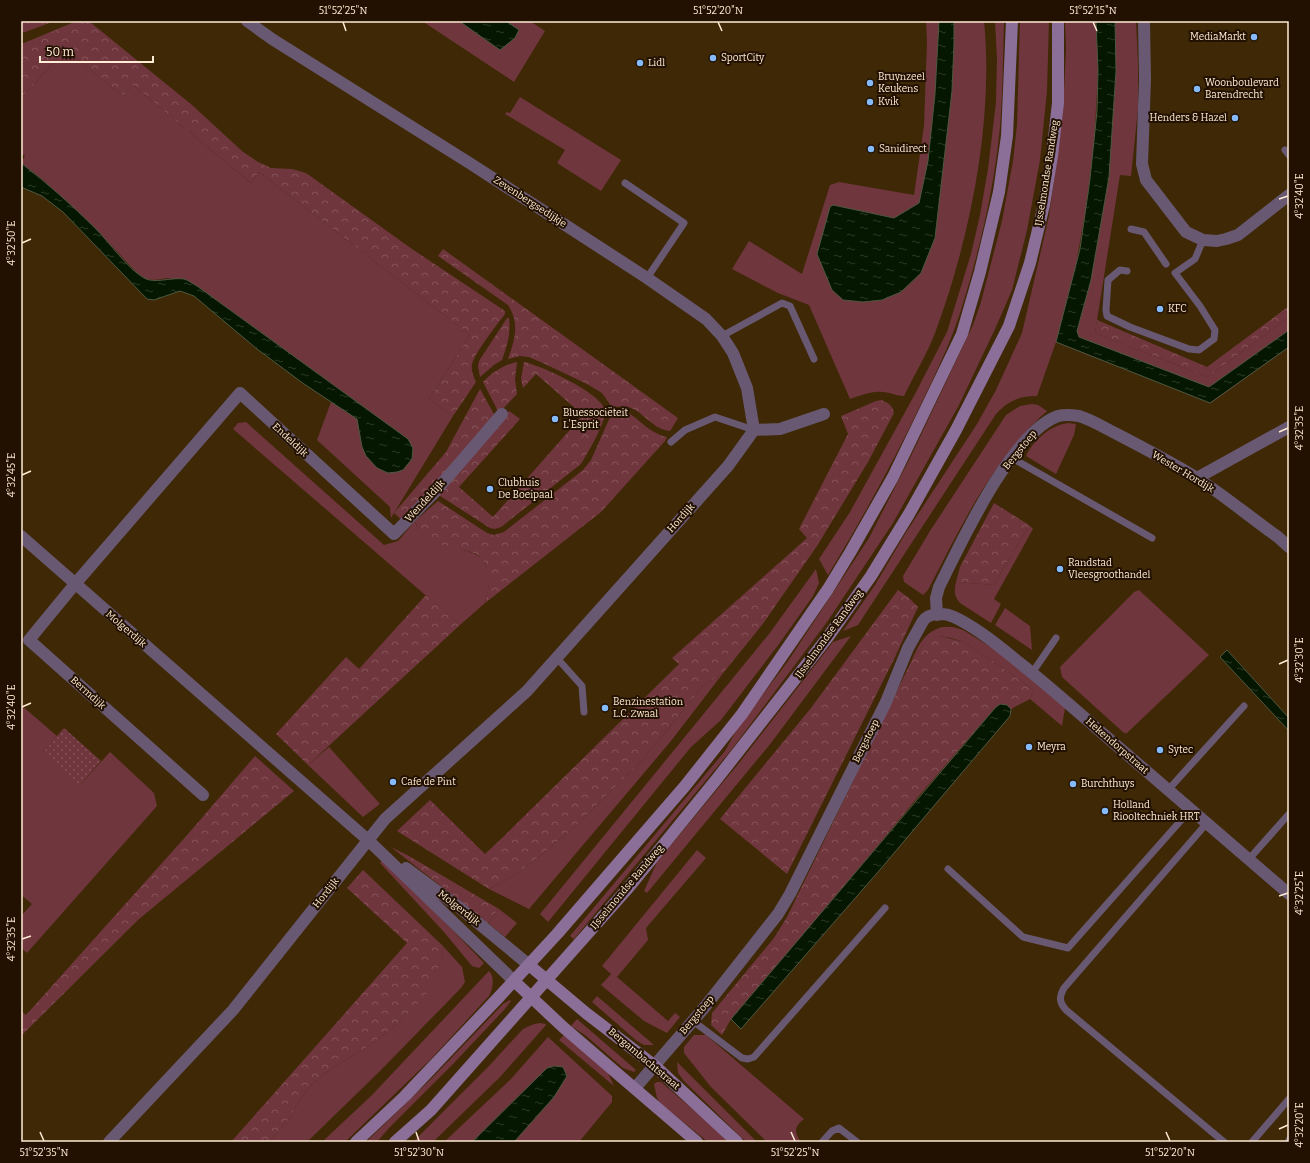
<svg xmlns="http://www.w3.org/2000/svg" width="1310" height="1163" viewBox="0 0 1310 1163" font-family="Bitter,serif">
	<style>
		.green { fill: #70363d }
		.forest { fill: url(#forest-crowns) }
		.park { fill: url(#park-dots) }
		.water { fill: url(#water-ripples); stroke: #505740 }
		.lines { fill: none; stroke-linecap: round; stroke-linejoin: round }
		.lane { stroke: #695872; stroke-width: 7 }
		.street { stroke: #695872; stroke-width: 12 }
		.secondary { stroke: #8b6f99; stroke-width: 12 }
		.ticks { fill: none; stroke: #ffecd4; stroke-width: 1.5 }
		.poi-dot { fill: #86bbfb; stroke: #210; stroke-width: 1.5 }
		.labels { text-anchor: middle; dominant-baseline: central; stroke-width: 4; stroke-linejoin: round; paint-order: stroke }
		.poi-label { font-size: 10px; fill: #ffecd4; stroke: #210; text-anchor: start }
		.street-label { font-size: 10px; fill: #ffecd4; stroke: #210 }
		.neatline { fill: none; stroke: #ffecd4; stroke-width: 1.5 }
		.ticks-label { font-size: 10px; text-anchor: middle; fill: #ffecd4 }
	</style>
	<defs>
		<pattern id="forest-crowns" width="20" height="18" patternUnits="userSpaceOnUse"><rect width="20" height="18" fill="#70363d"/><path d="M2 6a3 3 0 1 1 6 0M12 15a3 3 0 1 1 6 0" fill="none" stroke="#855358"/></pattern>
		<pattern id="park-dots" width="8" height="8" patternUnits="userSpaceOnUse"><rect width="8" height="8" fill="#70363d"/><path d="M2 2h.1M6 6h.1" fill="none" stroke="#855358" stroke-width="1.8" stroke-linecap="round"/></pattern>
		<pattern id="water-ripples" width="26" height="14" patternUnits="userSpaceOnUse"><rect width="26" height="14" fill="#051700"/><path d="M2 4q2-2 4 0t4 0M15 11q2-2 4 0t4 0" fill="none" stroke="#2a3924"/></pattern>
	</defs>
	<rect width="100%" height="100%" fill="#3e2806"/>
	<path class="green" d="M422,21h37l41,29 19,-20 -13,-9h24l15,10 -31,51z
		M926,21h13l1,6 -5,67 -7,67 -9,43 -25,14 -61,-13 -3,2 71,85 20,-19 14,-35 10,-86 9,-109v-22h30c10,100 -14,218 -49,312 -8,21 -21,42 -31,63 -8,0 -14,-4 -22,-4 -11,-1 -22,4 -32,7l-41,-94 -31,-12 -46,-24 17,-28 53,33 28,-89 9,-3 75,13 10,-69 3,-85z
		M995,21h9c-1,35 -1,71 -4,106 -6,63 -21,126 -40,186 -10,31 -24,60 -38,89 -28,59 -60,117 -94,173l-9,-16 31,-47 65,-118 32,-62 24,-78 9,-39 8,-46 8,-67 1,-42z
		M1020,21h29l-2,70 -7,69 -13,70 -15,60 -17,39 -36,76 -66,118 -66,99 -95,127 -158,190 -4,-3 155,-185 12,-22 51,-68 81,-123 41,-80 63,-133 8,-23 21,-81 11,-60 4,-36z
		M1065,21h31l2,49 -4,75 -8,62 -12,69 3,55 14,-51 18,-103 7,-106 -1,-50h21l2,42v46l-7,67 -11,-1 -25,158 113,44 81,-60v30l-78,56 -155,-61 -19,54c-18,0 -29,5 -41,18l-138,211 -15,6 32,-46 30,-51 72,-110 19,-34 26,-57 27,-117 9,-63 5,-41 3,-64z
		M65,49l58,47 10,-11 118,98 8,-11 211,163 -41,64 24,17 -62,102 -1,-11 -73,-67 14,-38 26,17 5,28 46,-8 -211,-153 -29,-8 -14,2 -8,-1 -10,-7 -41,-44 -53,-49 -21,-16 4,-7 -4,-3v-54z
		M520,97l101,63 -20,31 -44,-28 8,-13 -60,-36 2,-2 3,1z
		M1032,404l6,1 9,6c-54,48 -86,115 -119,179l-5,5 -19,-13 -1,-6 27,-45 76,-116 14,-9z
		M246,422l138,123 14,-4 17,-20 3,9 42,19 13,4 10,6 7,15 -2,17 -3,12 -25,22 -227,-196 5,-6z
		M1068,423l8,1 -2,11 -18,39 -30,-18c8,-16 23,-30 42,-33z
		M1029,525l4,4 -39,70 7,5 -10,19 -31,-20c-6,-7 -6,-12 -4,-21l38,3z
		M816,569l3,14 -6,13 -34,48 -58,76 -30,27 -143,175 -8,-8 229,-280z
		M1139,590l70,65 -82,78h-3l-62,-56 -2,-10 74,-75z
		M1005,608l25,18 2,24 -37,-25z
		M942,627h11l10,3 44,27 58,51 -3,18 -32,-27 3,-9 -14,-11 -55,-37 -13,-4 -11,-2 -16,8 -13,18c8,-17 12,-29 31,-35z
		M851,636l-80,107 -124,150 -3,-2 13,-29 82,-99 94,-121z
		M724,672l-53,69 -142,168 -40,-20 24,-13 26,-19 38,-32 68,-68 58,-71z
		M21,705l36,31 -15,17 38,32 30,-33 44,41 3,13 -130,147 -6,-5v-32l11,-12 -11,-9z
		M329,747l51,57 -17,13 -55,-52z
		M697,850l9,8 -60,70 2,12 -31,37 51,44 7,-8 5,4 -13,16 -23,-12 -43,-36 10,-11 -9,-8z
		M382,860l20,17 82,86 -5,5 -7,-2 -28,-34 -64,-69z
		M499,909l18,14 -12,14 -17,-14z
		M443,946l19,21 3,15 -4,6 -82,84 -72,70h-38l20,-23 9,-17 12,-16 19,-16 43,-26 26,-21 26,-26 18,-39z
		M489,971c6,6 4,18 0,25l-59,64 -85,82h-23l50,-47z
		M597,996l57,49h-10l-7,-4 -45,-39z
		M510,1000l1,1 -7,9 -51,54 -64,64 -12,14h-11l67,-65 70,-73z
		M577,1019l59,51 -2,2 -11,-4 -38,-33 -14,-9z
		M540,1023l6,1v1l-46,52 -67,65h-20l75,-75 35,-38 11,-5z
		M564,1035l44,38 6,13 -55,-46z
		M694,1035h12l98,84c-10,8 -10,13 -3,23h-34l-56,-55 -27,-34v-6z
		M548,1037l64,59v6l-33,40h-65l40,-45 13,-21 -12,-10 -8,2 -75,74h-28l66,-62z
		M677,1062l80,80h-11l-62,-61 -6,-8z
		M657,1082h4l51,44 16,16h-20l-48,-39 -3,-5 -3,-14z"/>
	<path class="forest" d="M21,21h34l-30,11h-4z
		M81,21l9,1 102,83 50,46 16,11 13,6 21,1 14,4 106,76 93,62v3c-9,12 -29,37 -33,50 -1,7 1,12 4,18l-23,34 -24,-17 41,-64 -211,-163 -8,11 -118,-98 -10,11 -58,-47 -44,50v-56h3l48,-20z
		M443,249l235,169 -8,13c-19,-2 -28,-22 -43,-24 -5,-1 -11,0 -16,0l-3,-6 -6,-8 -15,-9 -40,-19 -18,-8 -9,-1 -12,3c7,-20 12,-35 0,-54l-70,-49z
		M1289,306v11l-81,60 -113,-44 2,-13 110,47z
		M507,318h2c2,16 -2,28 -7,42l-8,5 -14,12 -2,-11 1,-5z
		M517,362l-2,17 2,15 -18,19 -16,-31c11,-11 19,-16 34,-20z
		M524,362c16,3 80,32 81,49 1,11 -18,43 -24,53l-80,63 -6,2 -5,-1 -53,-34 72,-83 11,8 -61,68 34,30 90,-102 -47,-41 -13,14 -2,-9z
		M480,389l15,27 -91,106 -10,-9 52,-61z
		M881,400c8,3 11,5 13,13l-26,49 -51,84 -55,79 -38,47 -21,14 -58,71 -68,68 -38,32 -26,19 -24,13 -92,-58 33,-31 55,54 17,-16 177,-174 -7,-6 135,-120 -8,-9 49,-95 -7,-18 35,-15z
		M627,412c16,10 21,20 40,25l-2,4 -64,71 -116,91c5,-18 9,-43 -14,-51 -13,-4 -25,-4 -38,-11 -6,-2 -12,-6 -15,-11 -1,-3 -2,-7 -3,-9l23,-20 49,32 7,2 10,-3 79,-62 8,-10 20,-45z
		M994,503l35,22 -35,60 -38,-3 4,-15z
		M898,590l11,8 9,9 -23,50 -108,217 -67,-55 91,-111z
		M426,595l34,30 -152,140 -32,-31 70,-77 13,12z
		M940,636l24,6 55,37 14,11 -3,9 -19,10 -4,-4 -7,-1 -5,4 -78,90 -101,122 -48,55 -37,44 -9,16 -11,-10 1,-12 62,-75 13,-21 124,-255 13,-18 6,-7z
		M255,756l39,35 -155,128 -118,117v-25l5,4 162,-181z
		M391,847l18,9 90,53 -11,14z
		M363,870l80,76 -1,12 -17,39 -27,26 -26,21 -43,26 -19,16 -12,16 -9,17 -20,23h-38l176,-199 -60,-55z"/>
	<path class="park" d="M64,728l37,33 -22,25 -37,-33z"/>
	<path class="water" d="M459,21h47l13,9 -4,8 -15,12z
		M939,21h15v22l-2,48 -17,147 -14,35 -20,19 -19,8 -19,2 -20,-2 -11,-10 -15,-36 13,-47 3,-2 61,13 25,-15 9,-42 7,-67z
		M1096,21h19l1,50 -7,106 -18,103 -14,51 2,6 130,50 80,-57v17l-79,56 -154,-61 24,-93 10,-70 7,-68 1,-41z
		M21,163c26,20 51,42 74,65 14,14 33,41 49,50 10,6 28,-1 40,1 4,1 9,5 13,7l211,153 5,9 -1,11 -9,11 -6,2 -9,1 -11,-5 -11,-12 -4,-9 -5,-28 -53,-35 -47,-35 -63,-53 -14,-5 -26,9 -7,-1 -84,-87 -21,-16 -21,-9z
		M1227,650l62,68v13l-69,-74z
		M1000,704l7,1 4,4 -1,7 -132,156 -137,157 -10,-10 264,-311z
		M554,1066l9,1 4,9 -13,21 -40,45h-42l75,-74z"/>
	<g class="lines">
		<path class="lane" d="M1285,150l4,5
			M625,183l59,40 -37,55
			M1131,229l13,3 22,32
			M1127,271l-7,-1 -12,10 -2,30 1,6 23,11 59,22 10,1 15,-11 1,-9 -15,-24 -25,-33 20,-14 8,-19
			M722,336l60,-33 8,3 24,53
			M671,442l14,-12 30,-13 39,13
			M1012,458l140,80
			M556,657l26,29 2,26
			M1032,673l24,-35
			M1168,790l76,-84
			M1207,823l-143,165c-5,9 -5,14 2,22l158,132
			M1249,859l40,-45
			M948,869l75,68 45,11 123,-139
			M693,1021l49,37 6,1 6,-2 131,-149
			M822,1142l10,-11 7,-3 18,14
			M1252,1142l37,-43
			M1288,1142l1,-2"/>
		<path class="street" d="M247,21l25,18 199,125 176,114 59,41 16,17 11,17 14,35 7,42
			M1144,21l1,58 -3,85 4,16 40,52 17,8 14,1 9,-2 12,-4 51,-40
			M754,430l26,-1 44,-15
			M1197,478l92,-51
			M21,536l347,304 146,141
			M937,615l-1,-17 3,-11c22,-44 72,-154 119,-171 7,-2 15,-1 21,0 13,4 24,11 36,17 27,14 56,29 82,45 28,18 54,40 81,59l11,10
			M203,795l-174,-155 46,-56 165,-191 154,141 39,-40 69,-80
			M406,868l54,40 69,57
			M635,1088l69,-80 74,-94 12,-20 96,-192 22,-54 15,-27c6,-9 22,-8 31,-4 22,10 43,27 62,43 27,21 53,44 78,66 65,56 130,112 195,168
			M109,1142l124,-132 152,-191 142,-128 201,-225 26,-36"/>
		<path class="secondary" d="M529,965l57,48 69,53 82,76
			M514,981l49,46 134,115
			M356,1142l49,-46 93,-98 59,-64 128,-148 57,-72 86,-125 23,-38 42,-74 69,-143 18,-62 19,-80 8,-56 5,-115
			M395,1142l36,-32 198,-223 87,-107 112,-143 43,-61 38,-62 47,-84 53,-104 21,-63 14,-58 8,-49 6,-53v-82"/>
	</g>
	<path class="ticks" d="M343,22l3,9M718,22l4,9M1093,22l4,9M1279,199l9,-3M22,243l9,-4M1279,432l9,-4M22,475l9,-4M1279,664l9,-4M22,707l9,-4M1279,896l9,-3M22,939l9,-3M1279,1129l9,-4M40,1132l4,9M416,1132l3,9M791,1132l4,9M1166,1132l4,9"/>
	<g class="poi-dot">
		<circle cx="1254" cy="37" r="4"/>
		<circle cx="713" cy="58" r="4"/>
		<circle cx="640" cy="63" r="4"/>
		<circle cx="870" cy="83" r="4"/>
		<circle cx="1197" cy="89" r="4"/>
		<circle cx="870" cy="102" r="4"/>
		<circle cx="1235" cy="118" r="4"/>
		<circle cx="871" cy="149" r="4"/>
		<circle cx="1160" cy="309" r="4"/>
		<circle cx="555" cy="419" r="4"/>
		<circle cx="490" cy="489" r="4"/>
		<circle cx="1060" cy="569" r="4"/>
		<circle cx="605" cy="708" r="4"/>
		<circle cx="1029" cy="747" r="4"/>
		<circle cx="1160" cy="750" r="4"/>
		<circle cx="393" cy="782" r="4"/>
		<circle cx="1073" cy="784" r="4"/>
		<circle cx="1105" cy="811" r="4"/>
	</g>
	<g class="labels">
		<g class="poi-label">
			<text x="1246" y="37" text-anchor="end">MediaMarkt</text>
			<text x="721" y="58">SportCity</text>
			<text x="648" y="63">Lidl</text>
			<text x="878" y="77">Bruynzeel<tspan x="878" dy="12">Keukens</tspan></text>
			<text x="1205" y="83">Woonboulevard<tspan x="1205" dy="12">Barendrecht</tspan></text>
			<text x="878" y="102">Kvik</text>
			<text x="1227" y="118" text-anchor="end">Henders &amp; Hazel</text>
			<text x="879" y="149">Sanidirect</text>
			<text x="1168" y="309">KFC</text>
			<text x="563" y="413">Bluessociëteit<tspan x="563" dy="12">L'Esprit</tspan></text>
			<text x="498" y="483">Clubhuis<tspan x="498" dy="12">De Boeipaal</tspan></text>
			<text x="1068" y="563">Randstad<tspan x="1068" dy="12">Vleesgroothandel</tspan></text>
			<text x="613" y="702">Benzinestation<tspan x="613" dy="12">L.C. Zwaal</tspan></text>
			<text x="1037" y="747">Meyra</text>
			<text x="1168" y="750">Sytec</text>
			<text x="401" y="782">Cafe de Pint</text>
			<text x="1081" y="784">Burchthuys</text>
			<text x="1113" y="805">Holland<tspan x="1113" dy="12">Riooltechniek HRT</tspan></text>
		</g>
		<g class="street-label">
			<text transform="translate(1047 173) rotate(-81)">IJsselmondse Randweg</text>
			<text transform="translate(530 202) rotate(33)">Zevenbergsedijkje</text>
			<text transform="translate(290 440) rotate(43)">Endeldijk</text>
			<text transform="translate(1020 450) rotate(-51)">Bergstoep</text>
			<text transform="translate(1183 472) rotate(31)">Wester Hordijk</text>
			<text transform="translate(425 501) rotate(-47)">Wendeldijk</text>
			<text transform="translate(681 518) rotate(-48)">Hordijk</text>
			<text transform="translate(126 629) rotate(41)">Molgerdijk</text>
			<text transform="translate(829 634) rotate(-54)">IJsselmondse Randweg</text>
			<text transform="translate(88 693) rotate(42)">Bermdijk</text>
			<text transform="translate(866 741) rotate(-63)">Bergstoep</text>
			<text transform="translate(1117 746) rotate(41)">Hekendorpstraat</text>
			<text transform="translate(627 887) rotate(-50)">IJsselmondse Randweg</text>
			<text transform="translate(326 893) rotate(-52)">Hordijk</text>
			<text transform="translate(459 908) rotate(38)">Molgerdijk</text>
			<text transform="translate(697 1015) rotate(-50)">Bergstoep</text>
			<text transform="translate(644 1059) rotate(40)">Bergambachtstraat</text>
		</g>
	</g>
	<rect width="1310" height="1163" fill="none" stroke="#221100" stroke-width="44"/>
	<path d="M40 56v6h113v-6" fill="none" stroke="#ffecd4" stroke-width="2"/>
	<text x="46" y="56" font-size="12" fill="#ffecd4" stroke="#221100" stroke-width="3" paint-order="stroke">50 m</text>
	<rect x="22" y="22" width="1266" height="1119" class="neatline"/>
	<g class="ticks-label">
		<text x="343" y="14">51°52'25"N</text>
		<text x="718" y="14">51°52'20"N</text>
		<text x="1093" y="14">51°52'15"N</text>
		<text transform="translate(1299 196) rotate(-90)" y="4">4°32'40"E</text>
		<text transform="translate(11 243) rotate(-90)" y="4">4°32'50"E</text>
		<text transform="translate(1299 428) rotate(-90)" y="4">4°32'35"E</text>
		<text transform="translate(11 475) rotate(-90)" y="4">4°32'45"E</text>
		<text transform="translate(1299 660) rotate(-90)" y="4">4°32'30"E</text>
		<text transform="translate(11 707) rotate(-90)" y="4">4°32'40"E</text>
		<text transform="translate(1299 893) rotate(-90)" y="4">4°32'25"E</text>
		<text transform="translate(11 939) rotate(-90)" y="4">4°32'35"E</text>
		<text transform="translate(1299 1125) rotate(-90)" y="4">4°32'20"E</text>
		<text x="44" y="1156">51°52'35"N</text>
		<text x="419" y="1156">51°52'30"N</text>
		<text x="795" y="1156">51°52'25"N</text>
		<text x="1170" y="1156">51°52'20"N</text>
	</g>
</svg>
